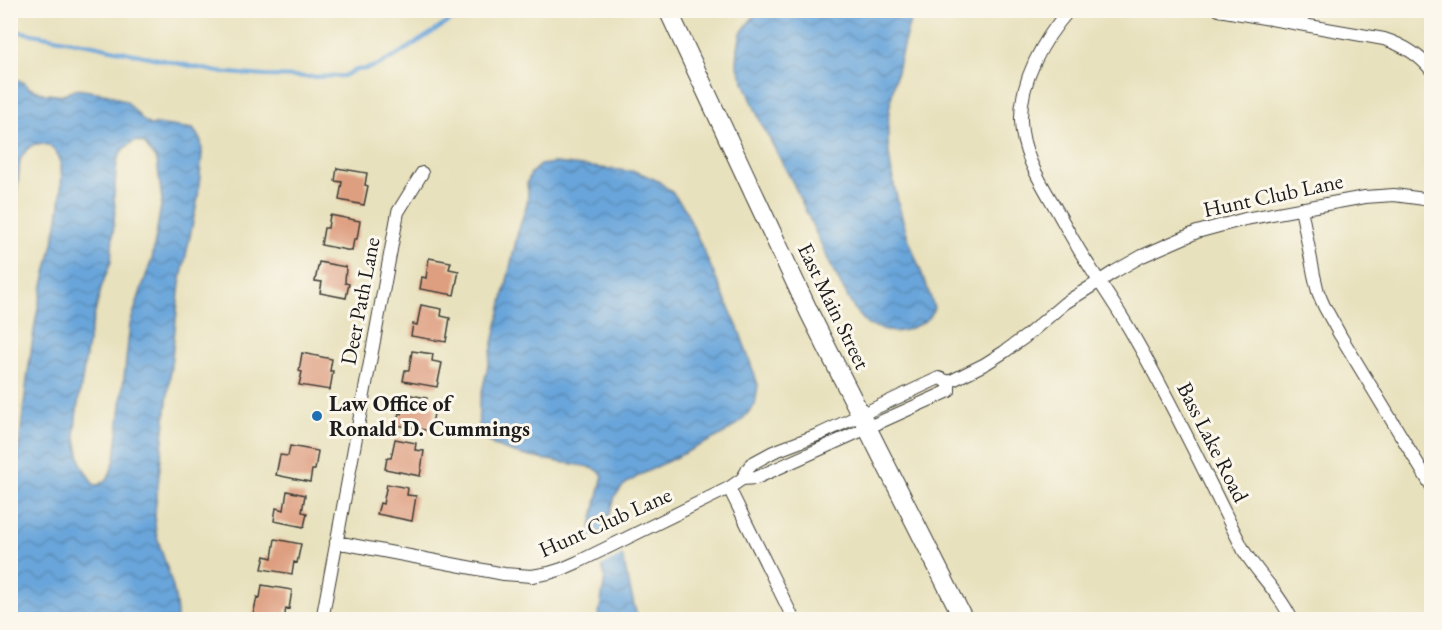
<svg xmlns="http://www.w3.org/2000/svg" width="1442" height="630" viewBox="0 0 1442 630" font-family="'EB Garamond',serif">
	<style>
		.water { fill: url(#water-waves); stroke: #42607b; stroke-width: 1.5; fill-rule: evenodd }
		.pier { fill: #e8e1bd }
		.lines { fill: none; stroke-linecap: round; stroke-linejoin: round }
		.stream { stroke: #69a5da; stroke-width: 4 }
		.building { fill: #de9e80 }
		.street-casing { stroke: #3b3a34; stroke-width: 14 }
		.primary-casing { stroke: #3b3a34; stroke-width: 20 }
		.street { stroke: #fff; stroke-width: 12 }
		.primary { stroke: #fff; stroke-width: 18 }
		.poi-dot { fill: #1f6fb2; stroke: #fbf7ec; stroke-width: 2 }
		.labels { text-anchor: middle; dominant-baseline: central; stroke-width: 6; stroke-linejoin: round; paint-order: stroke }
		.street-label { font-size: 22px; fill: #1c1c1c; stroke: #fbf7ec }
		.poi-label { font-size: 22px; font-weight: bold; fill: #1c1c1c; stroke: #fbf7ec; text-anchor: start }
	</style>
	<defs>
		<pattern id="water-waves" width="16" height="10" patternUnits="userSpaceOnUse" patternTransform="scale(1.5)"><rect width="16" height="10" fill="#69a5da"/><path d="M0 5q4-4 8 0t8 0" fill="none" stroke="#5686b0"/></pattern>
	</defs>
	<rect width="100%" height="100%" fill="#fbf7ec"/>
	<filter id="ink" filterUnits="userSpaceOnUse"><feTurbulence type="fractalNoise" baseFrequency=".0167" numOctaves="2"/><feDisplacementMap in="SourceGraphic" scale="12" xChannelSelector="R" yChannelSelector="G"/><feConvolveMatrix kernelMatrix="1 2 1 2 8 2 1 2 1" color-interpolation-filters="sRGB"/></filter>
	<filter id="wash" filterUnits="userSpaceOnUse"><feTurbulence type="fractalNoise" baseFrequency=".008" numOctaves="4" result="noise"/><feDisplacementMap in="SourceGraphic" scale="24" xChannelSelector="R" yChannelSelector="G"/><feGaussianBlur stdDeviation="1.35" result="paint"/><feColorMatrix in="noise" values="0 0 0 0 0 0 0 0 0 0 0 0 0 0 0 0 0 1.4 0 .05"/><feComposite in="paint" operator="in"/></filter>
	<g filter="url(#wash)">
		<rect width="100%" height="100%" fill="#e8e1bd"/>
		<path class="water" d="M759,11h156c-9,17 -12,37 -17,56 -4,18 -9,37 -10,55 -2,34 9,80 19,112 8,25 20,49 27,74l-5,10 -9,6 -14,6 -12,2 -26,-7 -15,-18 -21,-39 -39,-85 -32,-60 -24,-58 1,-17 3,-15 9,-12z
			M11,73l3,5 11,5 4,5 16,6 13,1 8,-1 10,-5 33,5 18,8 15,17 9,7 5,-2 37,5 8,11 1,13 -4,45 -18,86 -25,228c1,8 -1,17 2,24 8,30 20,51 20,83l-118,1 -1,-2 -16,-2 -5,3h-26l-1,-108 2,-12c9,-62 14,-124 25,-186 9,-48 28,-99 24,-148 -1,-12 -12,-24 -25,-21 -8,2 -12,9 -16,16l-9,86zM135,141l9,2 13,18 5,39 -10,59 -10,28 -12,37 -15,135 -7,20 -10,6 -5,-1 -12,-21 -6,-29 1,-17 13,-80 13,-52 9,-23 4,-54 -1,-11 3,-36 6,-12z
			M555,163l83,9 20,9 15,12 12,16 54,121 19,55 -3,20 -14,16 -16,12 -85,42 -16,10 -9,11 -6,22 13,37 14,58 3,6h-41l7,-40 -3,-14 -13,-31 14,-59 -6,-5 -8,-3c-23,-5 -99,-11 -108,-34 -4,-8 -2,-19 -2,-28l39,-173 9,-28 1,-10 -1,-11 4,-10 9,-8z"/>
		<path class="pier" d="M615,528l10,26 -26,13 -11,-26z"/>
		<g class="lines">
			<path class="stream" d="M10,30l83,15 125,27 47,4 43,1 36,-1 12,-6 10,-1 12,-4 16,-8 73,-47"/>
		</g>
		<g id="blocks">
			<path class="building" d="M337,168l30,5 -2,12 3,1 -4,19 -25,-5 3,-18 -7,-1z
				M330,215l30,6 -3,18h-3l-2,12 -31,-6 3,-17h4z
				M429,258l22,4 -2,7 10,2 -5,24 -34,-6 2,-12 4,1z
				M319,262l27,5 -1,16 4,1 -3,14 -26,-5 2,-11 -7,-1z
				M421,305l21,4 -1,7 9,2 -4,24 -35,-6 2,-12 4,1z
				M412,351l21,3 -1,7 10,2 -5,24 -34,-6 2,-11h4z
				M302,353l30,6 -2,12h3l-3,19 -31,-5 3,-13 -3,-1z
				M406,394l21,4 -1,7 9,2 -4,24 -35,-6 3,-12 3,1z
				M395,439l21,4 -1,7 9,1 -4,25 -35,-7 2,-11h4z
				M290,446l28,5 -3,19h-3l-2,12 -34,-7 4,-20 8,1z
				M387,484l21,4 -1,7 9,1 -4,25 -35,-7 3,-11 3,1z
				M287,491l18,4 -3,17 5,1 -3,14 -30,-6 2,-13 8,2z
				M275,539l26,5 -4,19 -3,-1 -2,12 -30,-5 3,-13 7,2z
				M262,585l30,5 -3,19 -3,-1 -2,12 -31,-5 4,-18 3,1z"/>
		</g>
	</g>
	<g filter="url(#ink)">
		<use href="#blocks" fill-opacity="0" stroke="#3b3a34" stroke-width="1.5"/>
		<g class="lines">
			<g class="street-casing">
				<path id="street" d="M1069,10c-26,30 -49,70 -48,111 1,33 19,60 35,88 10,18 20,37 32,55 15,24 32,48 46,73 40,69 74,143 110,214 15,24 36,43 48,69
					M1219,10l165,29c19,6 35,15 48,32
					M1301,208l13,67 4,17 6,14 16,29 92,152
					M742,479l14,-1 193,-87v-9
					M729,488l65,132
					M336,542l168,32 28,2 17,-3 13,-4 16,-7 151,-74 13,-9 9,-15 22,-12 47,-18 119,-56 10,4 36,-18 19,-12 21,-15 40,-34 49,-31 28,-16 55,-24 48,-13 120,-22 29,-2 38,5
					M322,620l76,-408 24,-39
					M1430,620l2,-4"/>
			</g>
			<g class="primary-casing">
				<path id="primary" d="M668,10l142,304 154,306"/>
			</g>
			<use href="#street" class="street"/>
			<use href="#primary" class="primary"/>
		</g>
	</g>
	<circle class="poi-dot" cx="317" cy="416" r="6"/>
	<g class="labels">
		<g class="street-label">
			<text transform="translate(1273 195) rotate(-12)">Hunt Club Lane</text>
			<text transform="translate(360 301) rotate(-79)">Deer Path Lane</text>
			<text transform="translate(834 306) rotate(64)">East Main Street</text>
			<text transform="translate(1213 442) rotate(63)">Bass Lake Road</text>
			<text transform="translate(605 522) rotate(-24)">Hunt Club Lane</text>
		</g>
		<g class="poi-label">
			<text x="329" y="403">Law Office of<tspan x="329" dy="25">Ronald D. Cummings</tspan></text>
		</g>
	</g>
	<rect width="1442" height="630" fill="none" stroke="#fbf7ec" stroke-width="36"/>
</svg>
